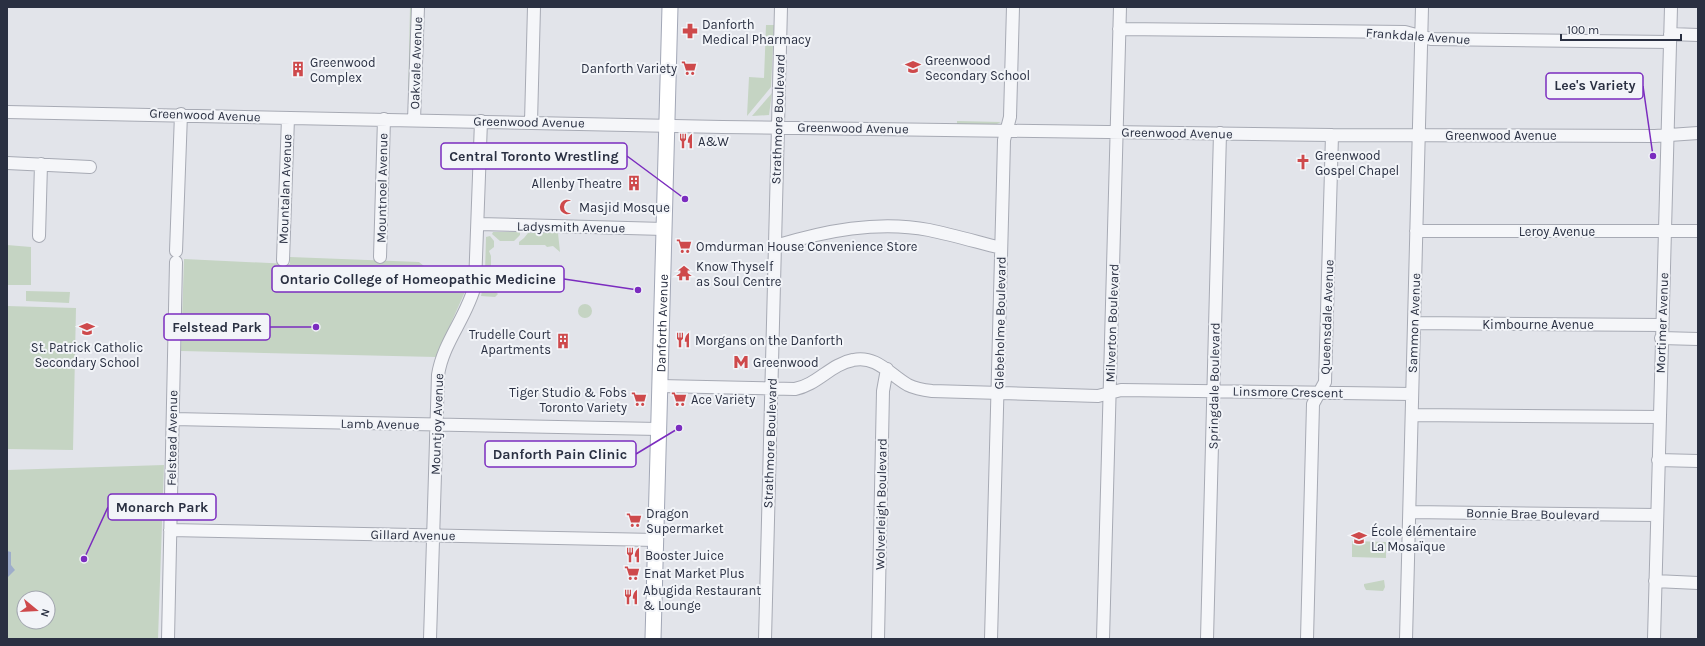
<svg xmlns="http://www.w3.org/2000/svg" width="1705" height="646" viewBox="0 0 1705 646" font-family="Karla,sans-serif">
	<style>
		.green { fill: #c5d4c3; fill-rule: evenodd }
		.water { fill: #9eadca }
		.lines { fill: none; stroke-linecap: round; stroke-linejoin: round }
		.minor-casing { stroke: #a7aab4; stroke-width: 14 }
		.major-casing { stroke: #a2a7b6; stroke-width: 17 }
		.minor { stroke: #f5f6f9; stroke-width: 12 }
		.major { stroke: #fff; stroke-width: 15 }
		.labels { text-anchor: middle; dominant-baseline: central; stroke-width: 4; stroke-linejoin: round; paint-order: stroke }
		.poi-label { font-size: 13px; fill: #2a3042; stroke: #f2f4f8; text-anchor: start }
		.street-label { font-size: 13px; fill: #2a3042; stroke: #f2f4f8 }
		.leader { fill: none; stroke: #7b2cbf; stroke-width: 1.5 }
		.callout-dot { fill: #7b2cbf; stroke: #f2f4f8; stroke-width: 1.5 }
		.callout { fill: #f2f4f8; stroke: #7b2cbf; stroke-width: 1.5 }
		.callout-label { font-size: 14px; text-anchor: middle; font-weight: bold; fill: #2a3042 }
	</style>
	<rect width="100%" height="100%" fill="#e2e4ea"/>
	<path class="green" d="M410,7h2l-2,96h-2z
		M766,25h8l-3,62 -24,29 2,-39 15,1z
		M772,93l-3,22 -17,1z
		M957,121l44,1 -6,3 -38,-1z
		M493,232h27v3l-6,6h-14l-8,-7z
		M528,233h30l2,19 -7,-6 -6,1 -2,-2h-26v-3l5,-4z
		M490,236l4,5v6l-5,4 2,5v18h-6l1,-37z
		M7,245l24,2v38h-24z
		M290,257l129,5 5,4v20l43,1 -31,70 -255,-6 3,-92 106,5z
		M485,276h6l3,9 4,2 -2,5 2,2 -3,3 -14,-1z
		M26,291l44,1 -1,11 -43,-2z
		M578 311a7 7 0 1 1 14 0a7 7 0 1 1-14 0Z
		M7,306l69,2 -3,142 -66,-1z
		M164,465l-6,174h-151v-169zM24,598h24v24h-24z
		M1352,541l34,1v16l-34,-1z
		M1384,580l1,7 -2,4 -17,-1 -2,-4v-2z"/>
	<path class="water" d="M7,551l4,1v13l4,5 -8,8z"/>
	<g class="lines">
		<g class="minor-casing">
			<path id="minor" d="M1119,29l286,3 26,7 239,3
				M1670,34l28,1
				M7,112l715,15 610,8 323,1 43,-3
				M414,120l4,-113
				M531,122l3,-115
				M7,163l83,4
				M478,224l186,5
				M1416,231h282
				M39,236l2,-72
				M775,246c49,-15 103,-26 154,-16 24,5 48,12 72,18
				M176,251l5,-137
				M380,257l4,-138
				M283,260l5,-142
				M1414,323l248,2
				M1661,338l37,1
				M660,386l135,3c22,-4 36,-25 58,-29 24,-5 37,15 55,25 8,4 15,5 24,6l166,5 23,-6 291,4
				M1413,415l246,2
				M173,419l485,10
				M1658,460l40,1
				M1410,512l247,3
				M170,530l486,10
				M1655,581l43,2
				M168,639l8,-377
				M430,639l8,-264c5,-33 29,-58 37,-90l6,-164
				M765,639l16,-632
				M878,639l5,-248 4,-22
				M991,639l12,-458 1,-41 6,-23 3,-110
				M1103,639l17,-632
				M1207,639l13,-506
				M1307,639l6,-235 12,-22 7,-247
				M1406,639l16,-632
				M1654,639l17,-632"/>
		</g>
		<g class="major-casing">
			<g id="major">
				<path id="s1" d="M653,639l17,-632"/>
			</g>
		</g>
		<use href="#minor" class="minor"/>
		<use href="#major" class="major"/>
	</g>
	<defs>
		<g id="pharmacy-bare" transform="scale(1.2)"><path d="M-2-6h4v4h4v4h-4v4h-4v-4h-4v-4h4Z" fill="#ce494b" stroke="#f2f4f8" stroke-width="2.5" paint-order="stroke"/></g>
		<g id="school-bare" transform="scale(1.2)"><path d="M0-5L7-2L0 1L-7-2ZM-4 1L0 2.5L4 1V4Q0 6-4 4Z" fill="#ce494b" stroke="#f2f4f8" stroke-width="2.5" paint-order="stroke"/></g>
		<g id="supermarket-bare" transform="scale(1.2)"><path d="M-6-5.5h2.5l.6 2H6L4.5 2H-2.5L-4.4-4H-6ZM-1.5 3.2a1.3 1.3 0 1 0 .1 0ZM3 3.2a1.3 1.3 0 1 0 .1 0Z" fill="#ce494b" stroke="#f2f4f8" stroke-width="2.5" paint-order="stroke"/></g>
		<g id="building-bare" transform="scale(1.2)"><path d="M-4-6H4V6H1V3H-1V6H-4ZM-2.5-4.3h1.7v1.8h-1.7ZM.8-4.3h1.7v1.8H.8ZM-2.5-1h1.7V.8h-1.7ZM.8-1h1.7V.8H.8Z" fill="#ce494b" stroke="#f2f4f8" stroke-width="2.5" paint-order="stroke"/></g>
		<g id="restaurant-bare" transform="scale(1.2)"><path d="M-5-6h1v4h1v-4h1v4h1v-4h1v5L-1.5 .5V6h-2V.5L-5-1ZM5-6V6H3V1.5H1.5Q1.5-4 5-6Z" fill="#ce494b" stroke="#f2f4f8" stroke-width="2.5" paint-order="stroke"/></g>
		<g id="church-bare" transform="scale(1.2)"><path d="M-1.2-6h2.4v3.5h3.3v2.4h-3.3V6h-2.4V-.1h-3.3v-2.4h3.3Z" fill="#ce494b" stroke="#f2f4f8" stroke-width="2.5" paint-order="stroke"/></g>
		<g id="mosque-bare" transform="scale(1.2)"><path d="M3.5-4.9A6 6 0 1 0 3.5 4.9A5 5 0 1 1 3.5-4.9Z" fill="#ce494b" stroke="#f2f4f8" stroke-width="2.5" paint-order="stroke"/></g>
		<g id="temple-bare" transform="scale(1.2)"><path d="M0-6L5-2H3V0L6.5 2.5H4V6H1.5V3h-3V6H-4V2.5H-6.5L-3 0V-2H-5Z" fill="#ce494b" stroke="#f2f4f8" stroke-width="2.5" paint-order="stroke"/></g>
		<g id="metro-bare" transform="scale(1.2)"><path d="M-5.5 5V-5H-3L0 0L3-5H5.5V5H3V-.5L0 4L-3-.5V5Z" fill="#ce494b" stroke="#f2f4f8" stroke-width="2.5" paint-order="stroke"/></g>
	</defs>
	<g fill-rule="evenodd">
		<use href="#pharmacy-bare" x="690" y="31"/>
		<use href="#school-bare" x="913" y="67"/>
		<use href="#supermarket-bare" x="689" y="68"/>
		<use href="#building-bare" x="298" y="69"/>
		<use href="#restaurant-bare" x="686" y="141"/>
		<use href="#church-bare" x="1303" y="162"/>
		<use href="#building-bare" x="634" y="183"/>
		<use href="#mosque-bare" x="567" y="207"/>
		<use href="#supermarket-bare" x="684" y="246"/>
		<use href="#temple-bare" x="684" y="273"/>
		<use href="#school-bare" x="87" y="329"/>
		<use href="#restaurant-bare" x="683" y="340"/>
		<use href="#building-bare" x="563" y="341"/>
		<use href="#metro-bare" x="741" y="362"/>
		<use href="#supermarket-bare" x="639" y="399"/>
		<use href="#supermarket-bare" x="679" y="399"/>
		<use href="#supermarket-bare" x="634" y="520"/>
		<use href="#school-bare" x="1359" y="538"/>
		<use href="#restaurant-bare" x="633" y="555"/>
		<use href="#supermarket-bare" x="632" y="573"/>
		<use href="#restaurant-bare" x="631" y="597"/>
	</g>
	<g class="labels">
		<g class="poi-label">
			<text x="702" y="24">Danforth<tspan x="702" dy="15">Medical Pharmacy</tspan></text>
			<text x="925" y="60">Greenwood<tspan x="925" dy="15">Secondary School</tspan></text>
			<text x="310" y="62">Greenwood<tspan x="310" dy="15">Complex</tspan></text>
			<text x="677" y="68" text-anchor="end">Danforth Variety</text>
			<text x="698" y="141">A&amp;W</text>
			<text x="1315" y="155">Greenwood<tspan x="1315" dy="15">Gospel Chapel</tspan></text>
			<text x="622" y="183" text-anchor="end">Allenby Theatre</text>
			<text x="579" y="207">Masjid Mosque</text>
			<text x="696" y="246">Omdurman House Convenience Store</text>
			<text x="696" y="266">Know Thyself<tspan x="696" dy="15">as Soul Centre</tspan></text>
			<text x="551" y="334" text-anchor="end">Trudelle Court<tspan x="551" dy="15">Apartments</tspan></text>
			<text x="695" y="340">Morgans on the Danforth</text>
			<text x="87" y="347" text-anchor="middle">St. Patrick Catholic<tspan x="87" dy="15">Secondary School</tspan></text>
			<text x="753" y="362">Greenwood</text>
			<text x="627" y="392" text-anchor="end">Tiger Studio &amp; Fobs<tspan x="627" dy="15">Toronto Variety</tspan></text>
			<text x="691" y="399">Ace Variety</text>
			<text x="646" y="513">Dragon<tspan x="646" dy="15">Supermarket</tspan></text>
			<text x="1371" y="531">École élémentaire<tspan x="1371" dy="15">La Mosaïque</tspan></text>
			<text x="645" y="555">Booster Juice</text>
			<text x="644" y="573">Enat Market Plus</text>
			<text x="643" y="590">Abugida Restaurant<tspan x="643" dy="15">&amp; Lounge</tspan></text>
		</g>
		<g class="street-label">
			<text transform="translate(1418 36) rotate(4)">Frankdale Avenue</text>
			<text transform="translate(416 63) rotate(-88)">Oakvale Avenue</text>
			<text transform="translate(205 115) rotate(2)">Greenwood Avenue</text>
			<text transform="translate(778 119) rotate(-88)">Strathmore Boulevard</text>
			<text transform="translate(529 122) rotate(1)">Greenwood Avenue</text>
			<text transform="translate(853 128) rotate(1)">Greenwood Avenue</text>
			<text transform="translate(1177 133) rotate(1)">Greenwood Avenue</text>
			<text x="1501" y="135">Greenwood Avenue</text>
			<text transform="translate(382 188) rotate(-89)">Mountnoel Avenue</text>
			<text transform="translate(285 189) rotate(-88)">Mountalan Avenue</text>
			<text transform="translate(571 227) rotate(1)">Ladysmith Avenue</text>
			<text x="1557" y="231">Leroy Avenue</text>
			<text transform="translate(1327 317) rotate(-88)">Queensdale Avenue</text>
			<text stroke="none"><textPath href="#s1" startOffset="316">Danforth Avenue</textPath></text>
			<text transform="translate(1000 323) rotate(-89)">Glebeholme Boulevard</text>
			<text transform="translate(1112 323) rotate(-88)">Milverton Boulevard</text>
			<text transform="translate(1414 323) rotate(-88)">Sammon Avenue</text>
			<text transform="translate(1662 323) rotate(-88)">Mortimer Avenue</text>
			<text x="1538" y="324">Kimbourne Avenue</text>
			<text transform="translate(1214 386) rotate(-89)">Springdale Boulevard</text>
			<text transform="translate(1288 392) rotate(1)">Linsmore Crescent</text>
			<text transform="translate(380 424) rotate(1)">Lamb Avenue</text>
			<text transform="translate(437 424) rotate(-88)">Mountjoy Avenue</text>
			<text transform="translate(172 438) rotate(-89)">Felstead Avenue</text>
			<text transform="translate(770 443) rotate(-88)">Strathmore Boulevard</text>
			<text transform="translate(881 504) rotate(-89)">Wolverleigh Boulevard</text>
			<text transform="translate(1533 514) rotate(1)">Bonnie Brae Boulevard</text>
			<text transform="translate(413 535) rotate(1)">Gillard Avenue</text>
		</g>
	</g>
	<path class="leader" d="M1653 156L1643 86M685 199L627 156M638 290L564 279M316 327L270 327M679 428L636 454M84 559L108 507"/>
	<g class="callout-dot">
		<circle cx="1653" cy="156" r="4"/>
		<circle cx="685" cy="199" r="4"/>
		<circle cx="638" cy="290" r="4"/>
		<circle cx="316" cy="327" r="4"/>
		<circle cx="679" cy="428" r="4"/>
		<circle cx="84" cy="559" r="4"/>
	</g>
	<g class="callout">
		<rect x="1546" y="73" width="97" height="26" rx="4"/>
		<rect x="441" y="143" width="186" height="26" rx="4"/>
		<rect x="272" y="266" width="292" height="26" rx="4"/>
		<rect x="164" y="314" width="106" height="26" rx="4"/>
		<rect x="485" y="441" width="151" height="26" rx="4"/>
		<rect x="108" y="494" width="108" height="26" rx="4"/>
	</g>
	<g class="callout-label">
		<text x="1595" y="90">Lee's Variety</text>
		<text x="534" y="161">Central Toronto Wrestling</text>
		<text x="418" y="284">Ontario College of Homeopathic Medicine</text>
		<text x="217" y="332">Felstead Park</text>
		<text x="560" y="459">Danforth Pain Clinic</text>
		<text x="162" y="512">Monarch Park</text>
	</g>
	<rect width="1705" height="646" fill="none" stroke="#2a3042" stroke-width="16"/>
	<g transform="translate(36 610) rotate(108)"><circle r="19" fill="#f2f4f8" stroke="#a2a6af"/>
	<path d="M0-3L7 15L0 10L-7 15Z" fill="#ce494b"/>
	<text y="-6" font-size="11" font-weight="bold" text-anchor="middle" fill="#2a3042">N</text>
	</g>
	<path d="M1561 34v6h120v-6" fill="none" stroke="#2a3042" stroke-width="2"/>
	<text x="1567" y="34" font-size="12" fill="#2a3042" stroke="#f2f4f8" stroke-width="3" paint-order="stroke">100 m</text>
</svg>
